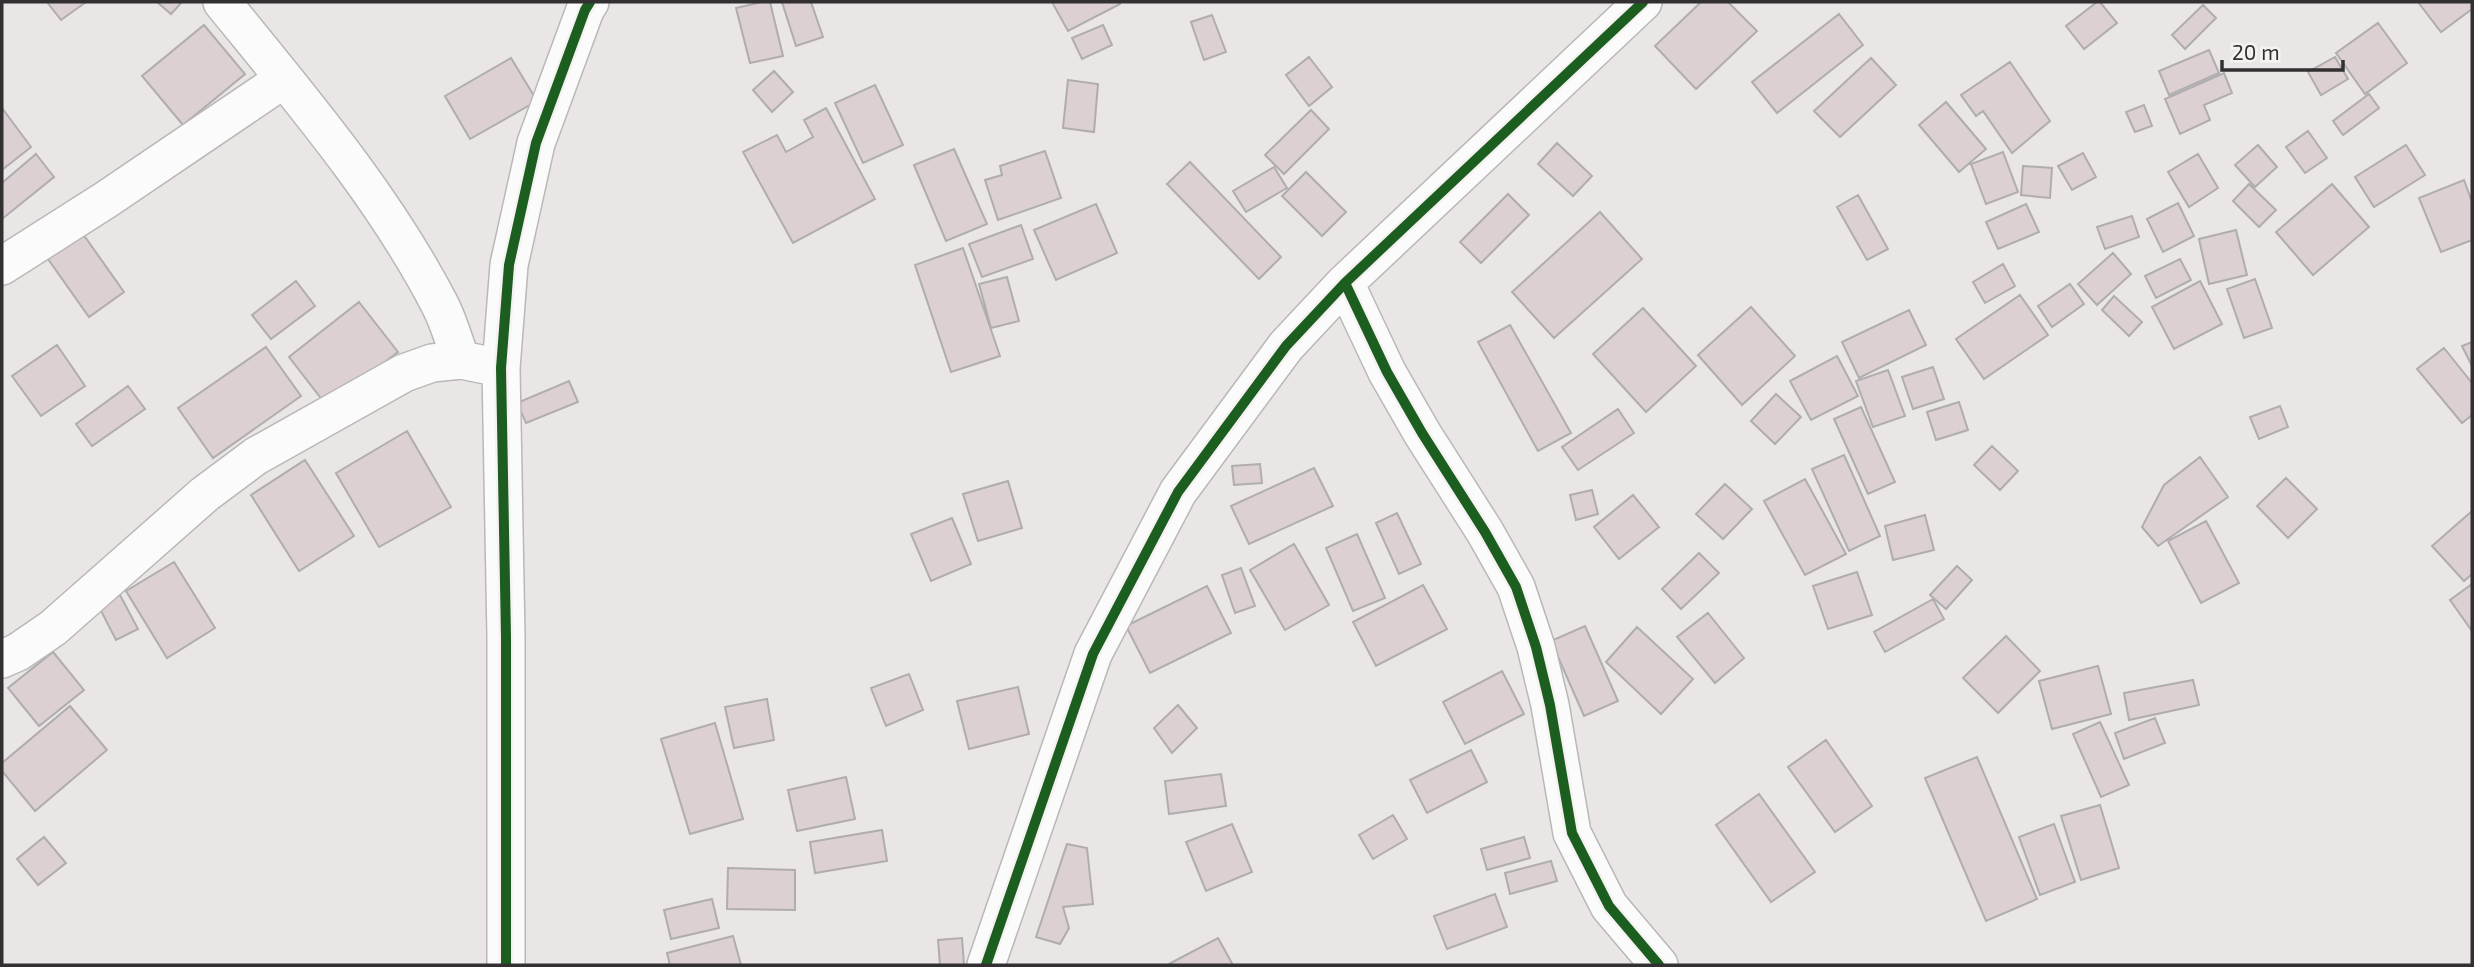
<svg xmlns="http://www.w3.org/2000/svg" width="2474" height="967" viewBox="0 0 2474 967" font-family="'Exo 2',sans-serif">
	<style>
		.building { fill: #dcd0d3; stroke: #afadad; stroke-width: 2 }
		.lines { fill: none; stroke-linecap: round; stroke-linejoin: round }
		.minor-casing { stroke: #bab8b7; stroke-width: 40 }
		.minor { stroke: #fcfbfb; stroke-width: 37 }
		.cycleway-casing { stroke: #f7f2f2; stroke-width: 15 }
		.cycleway { stroke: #1b5e20; stroke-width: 10 }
	</style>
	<rect width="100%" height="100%" fill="#e9e6e5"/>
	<path class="building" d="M47,2h39l-25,18z
		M157,2h25l-11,12z
		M762,2h8l13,54 -33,7 -14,-55z
		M782,2h29l12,35 -27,9z
		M1052,2h67l1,2 -52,27z
		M1701,2h27l29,29 -61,58 -41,-43z
		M2097,2h3l17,21 -33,26 -18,-23z
		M2418,2h54v7l-31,23z
		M2203,5l13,13 -31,31 -13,-14z
		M1839,14l24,31 -86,68 -25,-31z
		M1212,15l14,37 -22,8 -13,-38z
		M2378,23l29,40 -42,31 -29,-41z
		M204,25l41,49 -62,51 -41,-49z
		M1103,25l9,20 -30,14 -10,-21z
		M2209,50l10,23 -50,22 -10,-24z
		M1309,57l23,30 -23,19 -23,-31z
		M2335,57l13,22 -27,16 -13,-23z
		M511,58l26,43 -67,38 -25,-43z
		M1871,58l25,27 -56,52 -26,-26z
		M2010,62l40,59 -38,32 -29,-42 -7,5 -15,-21z
		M774,71l19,21 -21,20 -19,-22z
		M2224,73l8,20 -28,12 6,15 -30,14 -15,-35z
		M1068,80l30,4 -4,48 -31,-4z
		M875,85l28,60 -40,18 -28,-60z
		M2369,94l10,14 -36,27 -10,-14z
		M1946,102l40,47 -27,23 -40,-47z
		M2144,105l8,21 -17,6 -9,-20z
		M2,108l29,39 -29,23z
		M826,108l49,91 -82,44 -50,-91 34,-17 9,17 27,-15 -9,-17z
		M1311,110l18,19 -45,45 -19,-19z
		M2308,131l19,27 -22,15 -19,-26z
		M1557,143l35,33 -19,20 -35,-32z
		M2258,145l19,22 -22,20 -20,-22z
		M2406,145l19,30 -51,32 -19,-30z
		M954,149l33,75 -41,17 -32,-76z
		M1045,151l16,47 -63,22 -13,-40 17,-5 -2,-9z
		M2003,152l15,40 -32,12 -15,-40z
		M2083,153l13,24 -24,13 -14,-24z
		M36,154l18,23 -52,42v-36z
		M2198,154l20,34 -29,19 -21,-35z
		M1190,162l91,95 -22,22 -92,-95z
		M2023,166l29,2 -2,30 -29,-3z
		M1274,167l13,21 -41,24 -13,-21z
		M1306,172l40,40 -24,24 -40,-40z
		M2464,180l8,22v38l-31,12 -22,-54z
		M2249,184l27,26 -17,17 -26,-26z
		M2332,184l37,43 -56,48 -37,-43z
		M1508,194l21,21 -48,48 -21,-21z
		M1858,195l30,54 -21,11 -30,-53z
		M2178,203l16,33 -31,16 -16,-33z
		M1096,204l21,49 -61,27 -22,-50z
		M2026,204l13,28 -41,17 -12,-27z
		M1600,212l42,47 -88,79 -42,-46z
		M2132,216l7,21 -34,12 -8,-22z
		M1021,225l12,34 -51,18 -13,-33z
		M2236,230l11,45 -38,9 -10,-45z
		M83,234l41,58 -35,25 -41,-58z
		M963,248l37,108 -49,16 -36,-107z
		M2113,253l18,21 -34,31 -19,-21z
		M2180,259l11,21 -35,18 -11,-22z
		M2003,264l12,22 -30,17 -12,-21z
		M1007,277l12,44 -28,7 -12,-44z
		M2255,279l17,49 -28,10 -17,-49z
		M296,281l19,25 -44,33 -19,-24z
		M2200,281l22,43 -48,25 -22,-42z
		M2070,284l14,20 -32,23 -14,-21z
		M2020,295l28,40 -64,44 -28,-40z
		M2114,296l28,26 -13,14 -27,-26z
		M359,302l39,50 -71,54 -38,-49z
		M1751,307l44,49 -53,49 -44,-50z
		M1643,308l53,58 -50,46 -53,-58z
		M1909,310l17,35 -67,33 -17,-36z
		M1510,325l61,108 -33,18 -60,-109z
		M2472,342v24l-10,-20z
		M57,345l28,41 -44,30 -29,-40z
		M266,347l35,49 -88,62 -35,-50z
		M2444,348l28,35v32l-10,8 -45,-54z
		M1837,356l21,40 -47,24 -21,-39z
		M1933,367l11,32 -31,10 -11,-32z
		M1888,370l17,46 -32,11 -17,-46z
		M569,381l9,21 -52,21 -9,-20z
		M128,386l17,23 -53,37 -16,-22z
		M1776,394l25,23 -26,27 -24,-23z
		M1959,402l9,28 -32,10 -9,-28z
		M2280,406l8,21 -29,12 -9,-22z
		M1861,407l34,75 -27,12 -34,-75z
		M1618,409l16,24 -56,37 -16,-23z
		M407,431l44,76 -72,40 -43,-74z
		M1992,446l26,25 -18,19 -26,-25z
		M1844,455l36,81 -31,15 -37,-82z
		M2200,457l28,40 -70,49 -16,-19 22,-42z
		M305,460l49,76 -55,35 -48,-76z
		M1260,464l2,19 -28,2 -2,-19z
		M1314,468l19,38 -84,38 -18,-38z
		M2286,478l31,31 -29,29 -31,-32z
		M1805,479l41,75 -41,21 -41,-74z
		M1008,481l14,47 -44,13 -15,-47z
		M1725,484l27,25 -29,30 -27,-25z
		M1592,490l6,24 -22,6 -6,-25z
		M1633,495l26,32 -40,32 -25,-32z
		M2472,511v63l-8,7 -32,-35z
		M1397,513l24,51 -22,10 -23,-51z
		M1925,515l9,35 -41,10 -8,-34z
		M952,518l19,46 -40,17 -20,-47z
		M2206,521l33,62 -38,20 -33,-62z
		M1357,534l28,64 -32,13 -27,-63z
		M1294,544l35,61 -44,25 -35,-60z
		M1699,553l20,20 -38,36 -19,-20z
		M174,562l41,66 -48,30 -41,-67z
		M1957,566l15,14 -26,29 -16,-14z
		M1241,568l14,38 -20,7 -13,-38z
		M1857,572l15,43 -44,14 -15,-43z
		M2472,584v47l-22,-31z
		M1423,585l24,44 -71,37 -23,-44z
		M1207,586l24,47 -81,40 -24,-47z
		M120,595l18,34 -22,11 -18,-35z
		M1933,599l11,20 -59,33 -11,-20z
		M1708,613l36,45 -29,25 -38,-46z
		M1585,626l33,75 -34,15 -33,-75z
		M1637,627l56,52 -32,35 -55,-52z
		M2006,636l34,35 -42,42 -35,-35z
		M53,652l31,38 -45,36 -31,-38z
		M2098,666l13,48 -59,15 -13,-48z
		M1502,671l22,43 -59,30 -22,-42z
		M909,674l14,36 -37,16 -15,-38z
		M2193,680l6,25 -70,15 -5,-27z
		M1018,687l11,47 -60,15 -12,-48z
		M767,699l7,41 -40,8 -9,-41z
		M1178,705l19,23 -25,25 -18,-25z
		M70,706l37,44 -72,61 -33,-40v-8z
		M2155,718l10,25 -41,16 -9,-26z
		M2100,722l29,63 -28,12 -28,-63z
		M715,723l28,96 -53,15 -29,-95z
		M1826,740l46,66 -37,26 -47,-65z
		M1471,750l16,32 -60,31 -17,-33z
		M1977,757l60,142 -51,22 -61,-143z
		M1221,774l5,32 -57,8 -4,-33z
		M846,777l9,42 -58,12 -9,-41z
		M1759,794l56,78 -44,30 -55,-77z
		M2100,805l19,63 -38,12 -20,-64z
		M1393,815l14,24 -34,20 -14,-24z
		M1232,824l20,48 -46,19 -20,-49z
		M2054,824l21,58 -35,13 -21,-58z
		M882,830l5,31 -72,12 -5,-31z
		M44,837l22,26 -28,22 -21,-26z
		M1524,837l6,21 -43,12 -6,-21z
		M1067,844l20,4 6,56 -30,3 6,21 -9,16 -24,-7z
		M1551,861l6,20 -47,13 -5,-21z
		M728,868l67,2v40l-68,-1z
		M1495,894l12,33 -60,22 -13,-33z
		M712,899l7,29 -48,11 -7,-29z
		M733,936l8,29h-71l-3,-12z
		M962,938l2,27h-24l-2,-25z
		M1218,938l15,27h-66z"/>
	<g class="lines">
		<g class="minor-casing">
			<path id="minor" d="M222,2c77,95 162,194 218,303 9,17 14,37 21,55
				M2,266l105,-67 177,-120
				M1345,283l42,89 35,61 63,99 31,55 20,60 14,58 22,128 37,73 50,59
				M2,659l16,-7 35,-24 152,-134 51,-38 148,-83 28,-10 29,-3 40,8
				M506,965v-328l-5,-269 8,-103 27,-122 49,-133 5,-8
				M986,965l107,-311 85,-162 108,-146 59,-63 298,-281"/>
		</g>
		<use href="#minor" class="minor"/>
		<g class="cycleway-casing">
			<path id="cycleway" d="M1345,283l42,89 35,61 63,99 31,55 20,60 14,58 22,128 37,73 50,59
				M506,965v-328l-5,-269 8,-103 27,-122 49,-133 5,-8
				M986,965l107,-311 85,-162 108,-146 59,-63 298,-281"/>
		</g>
		<use href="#cycleway" class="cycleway"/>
	</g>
	<rect width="2474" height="967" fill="none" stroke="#323030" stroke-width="7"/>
	<path d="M2222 60v10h121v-10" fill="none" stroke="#323030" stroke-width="3.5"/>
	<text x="2232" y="60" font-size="21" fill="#323030" stroke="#f7f2f2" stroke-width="5" paint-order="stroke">20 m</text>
</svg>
